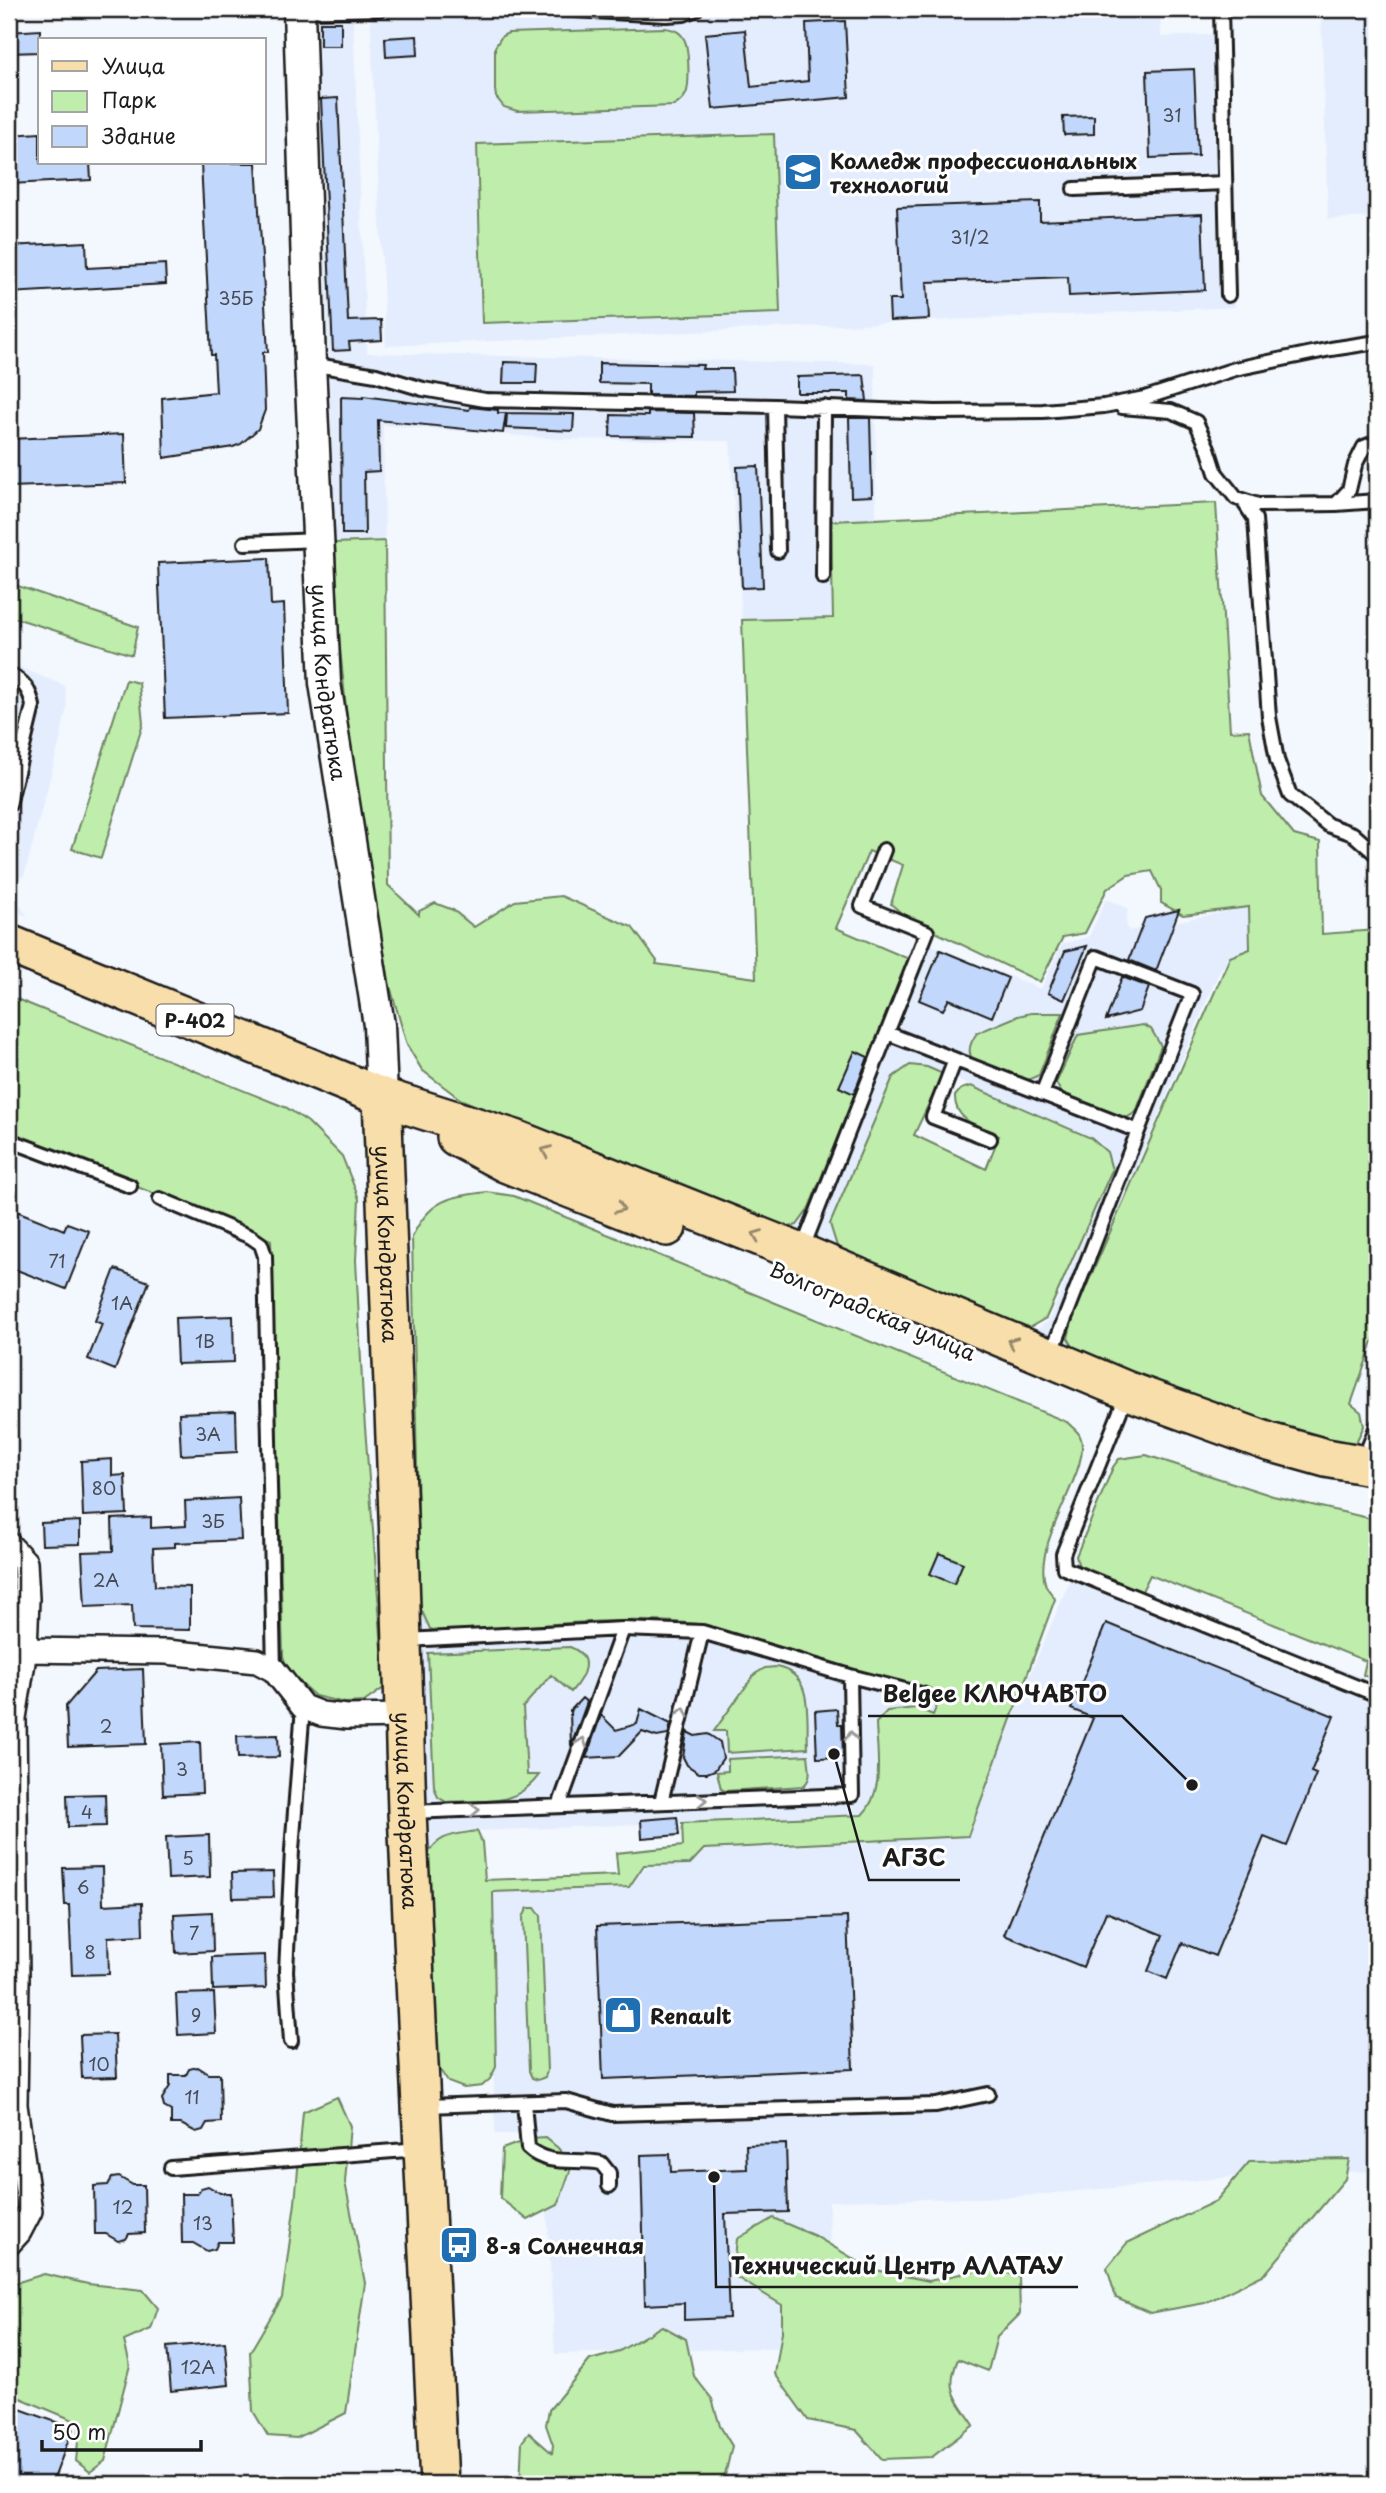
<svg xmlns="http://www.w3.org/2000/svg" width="1386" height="2493" viewBox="0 0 1386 2493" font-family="'Playpen Sans',sans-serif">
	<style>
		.built { fill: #e4edfd }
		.green { fill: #bfedab; stroke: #6e8464; stroke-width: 2 }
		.building { fill: #c2d7fc; stroke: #1c1c1c; stroke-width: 2 }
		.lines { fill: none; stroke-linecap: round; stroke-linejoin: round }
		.service-casing { stroke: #1c1c1c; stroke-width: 18 }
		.minor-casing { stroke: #1c1c1c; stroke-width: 28 }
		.tertiary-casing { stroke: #1c1c1c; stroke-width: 35 }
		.primary-casing { stroke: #1c1c1c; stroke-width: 42 }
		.service { stroke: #fff; stroke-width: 12 }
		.minor { stroke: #fff; stroke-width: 23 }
		.tertiary { stroke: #fff; stroke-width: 30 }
		.primary { stroke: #f8deab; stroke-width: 37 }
		.oneway { stroke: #95876b }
		.oneway2 { stroke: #999 }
		.labels { text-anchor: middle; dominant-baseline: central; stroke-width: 6; stroke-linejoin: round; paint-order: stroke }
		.number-label { font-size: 18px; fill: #464b54 }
		.shield { fill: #fff; stroke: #606060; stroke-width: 2 }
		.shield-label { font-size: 19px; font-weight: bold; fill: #1c1c1c }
		.poi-label { font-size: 21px; font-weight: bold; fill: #1c1c1c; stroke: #fff; text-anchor: start }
		.street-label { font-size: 21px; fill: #1c1c1c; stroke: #fff }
		.leader { fill: none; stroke: #1c1c1c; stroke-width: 2.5 }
		.callout-dot { fill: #1c1c1c; stroke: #fff; stroke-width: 2.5 }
		.callout-label { font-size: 23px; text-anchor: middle; font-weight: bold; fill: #1c1c1c; stroke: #fff; stroke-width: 6; stroke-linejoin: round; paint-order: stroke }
	</style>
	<rect width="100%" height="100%" fill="#f3f7fe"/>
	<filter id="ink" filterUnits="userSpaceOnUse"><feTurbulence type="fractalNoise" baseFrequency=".0143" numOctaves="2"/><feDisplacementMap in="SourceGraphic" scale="14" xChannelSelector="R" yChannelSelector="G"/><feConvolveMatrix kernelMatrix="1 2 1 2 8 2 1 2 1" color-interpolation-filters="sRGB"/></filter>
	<g filter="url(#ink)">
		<path class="built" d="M370,9h790l1,28 61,-3 13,273 -849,39z
			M1321,9h56v208l-49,2z
			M353,19l14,334 508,11 1,158 -45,-1 2,97 -91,2 -12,-179 -172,-2 -175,-14 2,116 -50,2 -18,-523z
			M9,663l56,23 2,21 -7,33 -36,136 -14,2 2,14 15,24 -18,-7z
			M1106,899l22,9 -2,13 2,10 122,-24v43l-20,7 -12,17 -145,343 -4,11 9,27 -48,-21 19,-13 63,-151 -5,-18 -16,-15 -164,-70 -17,-2 -17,12 -63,147 12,36 -68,-29 34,-21 109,-271 124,50 21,-45 27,-7z
			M1077,1564l295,118 5,-6v495l-122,4 -243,22 -183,4 3,145 -277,8 -11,-201 -12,-19h-37l-5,-247 142,-4 17,-19h41l15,-17 257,-13z
			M420,1607l2,7 255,7 30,4 234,69 -8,22 -17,-8 -29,3 -11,11 1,63 -5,20 -10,10 -385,16 -51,27z"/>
		<path class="green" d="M665,28c8,1 15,3 19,11 5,8 6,46 2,55 -3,6 -7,9 -12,12l-157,5 -13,-4 -8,-10 -1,-7v-43l7,-11 6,-3z
			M774,134l6,179 -298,10 -5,-179z
			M1216,503l14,228 19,-1 13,66 32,39 26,7 2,92 55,-4v400l-26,74 10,8 3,14 -10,20 -13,4 -263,-95 -10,-17 5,-21 157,-360 20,-8 -1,-42 -66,8 -22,-12v-13l-9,-19 -24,4 -21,14 -22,44 -22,4 -23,45 -132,-63 -17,-15 12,-39 -34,-14 -33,77 73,31 -101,251 -11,15 -23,6 -314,-132 -38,-29 -15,-25 -17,-59 -37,-209 -14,-139 -4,-95 50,-2 3,344 31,30v-4l16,-8 18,7 21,17 41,-26 46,-5 71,31 25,34 -1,3 100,14 -14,-358 91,-2 -2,-97z
			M9,583l129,44 -6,28 -123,-39z
			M126,680l13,3 4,41 -42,134 -29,-9z
			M9,996l278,112 21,14 34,34 17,43 -3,61 7,141 22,286 -21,15 -19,1 -30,-7 -26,-23 -6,-17 -12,-416 -262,-104z
			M1031,1013h32l-24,62 -15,7 -51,-22c-7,-9 -2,-19 4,-27l41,-17z
			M1143,1025l8,4 10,17 -25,66 -13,8 -59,-23 -8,-14 22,-48z
			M910,1065l17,2 16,7 -29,61 72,34 13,-33c-19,-9 -45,-15 -44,-40l6,-7 10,-3 120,52 16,14 5,18 -66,148 -21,12 -185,-74 -10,-32 63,-147z
			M487,1192l27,4 553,226c4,4 9,8 12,12 18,31 -50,108 -33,152 2,4 7,9 9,13l-87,237 -264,13 -14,15 -46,1 -15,22 -136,5 3,175 -6,12 -8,7 -18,2 -16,-6 -10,-15 -12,-209c11,-24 27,-23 51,-27l5,11 3,38 133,-5 -2,-22 67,-7 -1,-23 180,-8c23,-23 15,-61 14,-92l11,-12 29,-3 17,7 8,-20 -234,-70c-87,-11 -176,2 -263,8l-14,-4 -10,-22 -8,-370c18,-38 37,-40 75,-45z
			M1146,1455l127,41 104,24v161l-14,-6 3,-14 -216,-86 -9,18 -61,-22 -4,-15 37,-89 6,-8z
			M570,1647c25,10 14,30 1,45l-20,-17 -28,32 4,68h12c-24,33 -56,25 -93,27l-8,-5 -4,-10 -6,-134z
			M776,1667c39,7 30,49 32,81l-81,5 -1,-22h-12l41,-57 10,-6z
			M808,1755c1,11 5,24 -5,31l-78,5 -4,-2 -4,-17 11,-1v-12z
			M528,1908h7l6,8 6,155 -2,6 -7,3 -6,-2 -3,-7 -6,-154z
			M337,2097l13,29 -5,56 20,101 -19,130 -49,25 -29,-2 -15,-25 -3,-59 32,-54 13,-95 8,-91z
			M546,2138l12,10 14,17 -14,40 -30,15 -28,-22 2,-49 27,-10z
			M1349,2159l-4,20 -80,95 -60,29 -55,10 -34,-15 -9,-30 20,-25 89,-42 34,-40z
			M773,2218l42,18 56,33 58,12 62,-14 28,10 1,37 -23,23 -9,34 -30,-12c-13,32 -2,39 16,66l-42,32 -50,2 -26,-29 -48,-10 -33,-46 7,-42v-27l-49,-30 4,-36z
			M44,2274l44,10 55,6 15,18 -7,21 -27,12 6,24 -25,96 -15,11 -14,-11 4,-38 -69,-29 -2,4v-113z
			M662,2326l24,13 8,37 18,23 8,27 12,20 -9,38h-203l2,-42 7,-9 23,20 1,-8 -7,-20 3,-15 41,-50 26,-7z"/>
		<path class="building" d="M845,21l4,76 -136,12 -8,-75 40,-4 6,57 57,-6 -2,-58z
			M320,22h21v24h-21z
			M40,30v22l-31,1v-21z
			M417,36l1,19 -32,2 -1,-19z
			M1194,69l4,87 -48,2 -3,-87z
			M338,98l10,223 33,-1 1,20 -33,2 1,8 -17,1 -12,-252z
			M1094,116v18l-30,1 -1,-18z
			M40,133v30h50l1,17 -82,4v-49z
			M201,163h55l12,189h-5l2,58 -7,19 -17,15 -8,3 -69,11 -2,-60 54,-6 -2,-37h-3z
			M1040,202v19l162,-7 3,76 -136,6 -1,-19 -141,5 2,37 -39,2 -1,-21h12l-4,-93z
			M86,242l1,26 78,-4 1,20 -157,9v-47z
			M504,362l33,1 -1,20h-33z
			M599,363l104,2 -1,4h30l1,22 -39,1v4l-46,-1v-11l-49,-1z
			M864,375l3,26 -18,-1v-7h-52v-16z
			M363,396l106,14 1,-3 28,3v3h8l-3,20 -125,-13 1,51 -15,1 1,62h-23l-1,-137 22,1z
			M648,412l46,1 1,24 -85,-1 1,-21 37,1z
			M507,413l67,1 -1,17 -67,-3z
			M849,418h21l2,78 -21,1z
			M124,434l2,49 -117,4v-48z
			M758,466l5,121 -21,1 -5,-121z
			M269,558l2,47 13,-1 4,109 -123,5 -7,-155z
			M1179,910l-23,61 -27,-11 16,-42z
			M1087,946l-23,54 -16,-7 17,-42z
			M940,950l68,28 -16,39 -43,-18 -6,11 -24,-10z
			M1122,977l27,10 -9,24 -34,9z
			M855,1051l13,6 -14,37 -15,-7z
			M14,1210l50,20 3,-7 22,8 -23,58 -57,-22v-44z
			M115,1269l34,13 -34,88 -27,-11 14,-35 -7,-3z
			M233,1316l1,46 -57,2 -2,-46z
			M236,1411l1,41 -56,3 -2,-42z
			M112,1459v17l13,-1 2,39 -44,2 -2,-55z
			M239,1498l2,42 -66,3v4l-22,1 2,38 35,1v43l-57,-1 -1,-24 -47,2 -3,-55 31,-1 -1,-32 39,-2v11l35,-2 -1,-25z
			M80,1521v23l-38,1 -1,-22z
			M939,1553l24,10 -9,21 -24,-10z
			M1106,1623l228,93 -23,56 5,2 -29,72 -23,-9 -49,119 -33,-13 -15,36 -19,-8 15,-36 -57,-23 -23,55 -79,-32 89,-217 -22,-9z
			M143,1669l3,75 -78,3 -2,-41 30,-35z
			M582,1698l5,4 -16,44 -1,-35z
			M641,1709l30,15 -3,11 -11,2 -15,-5 -23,24 -33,2 15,-43 15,15 21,-6z
			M837,1709l1,15h4l1,33 -26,1 -2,-47z
			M687,1732l8,4 13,-2 12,8 3,16 -8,12 -8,3h-8l-12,-8 -4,-8z
			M278,1735l1,22 -41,1 -1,-22z
			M200,1742l2,51 -39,2 -2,-51z
			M105,1794l1,32 -38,1 -1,-32z
			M677,1817l2,18 -37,3 -1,-18z
			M209,1835l1,42 -42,2 -2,-42z
			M102,1867l1,38 39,-2 1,32 -35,2 1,37 -37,1 -3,-70h-4l-2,-37z
			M273,1872l1,25 -41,1 -1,-25z
			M212,1912l1,39 -37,2 -2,-39z
			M847,1917l6,152 -250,10 -6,-153z
			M265,1955l1,33 -53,2 -1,-33z
			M214,1993l2,40 -38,2 -2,-41z
			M115,2034l2,43 -35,1 -2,-43z
			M197,2067l11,7h12l1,48 -14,1 -4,7 -7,2 -15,-8h-10v-13l-7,-4 -2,-8 8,-13v-11h16l3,-6z
			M786,2144l2,68 -63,2 4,104 -45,2v-17l-39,2 -4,-150 29,-1 1,18 76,-3 -1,-24z
			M119,2177l14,8h11l1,48 -16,1 -3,5 -8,2 -12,-7h-11l-1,-48 14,-1 4,-7z
			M208,2186l12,7h11l2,49h-15l-3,7 -8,2 -14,-8h-11l-1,-49h16l4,-6z
			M225,2342l4,43 -58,6 -4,-44z
			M17,2408l56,20 -21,56h-43v-53z"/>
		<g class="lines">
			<g class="service-casing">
				<path id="service" d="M556,9l110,6 18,-1 12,-5
					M1221,9l7,286
					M299,11l82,-2
					M1074,189l151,-6
					M310,364l66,11 47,14 62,11 290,6 160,6 108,-1 61,-5 41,-8 90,-29 96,-20 46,-7
					M775,406l3,145
					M1122,407l49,4 25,11 12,26 8,25 20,25 22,7 78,-1 13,-14 6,-25 9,-18 13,-5
					M1243,501l12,18 14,198 8,43 13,35 38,30 25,9 24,21
					M1336,504l41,-3
					M245,543l73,-3
					M823,577l1,-170
					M9,674c15,8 21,16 24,32l-24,99
					M884,850l-22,56 65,26 -40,101
					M955,1060l-22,57 57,22
					M1042,1094l54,-137 96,37 -54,137
					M9,1140l121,46
					M160,1199l91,38 10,7 4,12 9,414
					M802,1250l85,-217 251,98 -87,223
					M1127,1394l-64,160 1,14 313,127
					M1363,1461l14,-35
					M406,1640l217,-11 79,3 148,44 75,19
					M661,1802l41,-170
					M559,1806l64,-177
					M410,1812l442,-17 -2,-119
					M291,2041l-5,-70 6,-121 11,-143
					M524,2103l4,45c20,19 47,10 73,15l8,10v13
					M426,2106l140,-5 46,13 324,-9 52,-11
					M171,2168l249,-19"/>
			</g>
			<g class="minor-casing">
				<path id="minor" d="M9,1545l16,17 2,37 -2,51 -11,68 3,262 -2,125 15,106 -11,21 -10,11
					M25,1650l141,2 91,9 17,9 29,37 18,7 26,3 57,-1"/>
			</g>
			<g class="tertiary-casing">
				<g id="tertiary">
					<path id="s1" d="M299,9l11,355 15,319 54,342 3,72"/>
				</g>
			</g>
			<g class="primary-casing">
				<g id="primary">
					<path d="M9,944l373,153 133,42 286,114 327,138 141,51 57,16 51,9"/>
					<path id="s2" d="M382,1097l17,445 8,270 32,672"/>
					<path d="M456,1137l49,26 162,64"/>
				</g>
			</g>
			<use href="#service" class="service"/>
			<use href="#minor" class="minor"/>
			<use href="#tertiary" class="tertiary"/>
			<use href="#primary" class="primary"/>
		</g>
		<defs><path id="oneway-chevron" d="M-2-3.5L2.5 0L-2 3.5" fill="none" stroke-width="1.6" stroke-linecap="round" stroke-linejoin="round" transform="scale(1.75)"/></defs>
		<g class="oneway">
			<use href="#oneway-chevron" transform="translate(546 1151) rotate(-158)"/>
			<use href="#oneway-chevron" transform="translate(620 1208) rotate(21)"/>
			<use href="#oneway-chevron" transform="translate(757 1235) rotate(-158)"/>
			<use href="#oneway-chevron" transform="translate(1012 1342) rotate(-157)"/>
		</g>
		<g class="oneway2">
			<use href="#oneway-chevron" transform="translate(683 1712) rotate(-76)"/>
			<use href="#oneway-chevron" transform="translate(851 1736) rotate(-91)"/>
			<use href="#oneway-chevron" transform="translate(582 1742) rotate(-70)"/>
			<use href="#oneway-chevron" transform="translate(702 1800) rotate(-2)"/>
			<use href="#oneway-chevron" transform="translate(475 1810) rotate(-2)"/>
		</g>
	</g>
	<defs>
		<g id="university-square" transform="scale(2.0125)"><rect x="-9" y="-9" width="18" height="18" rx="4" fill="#1f6fb2" stroke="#fff"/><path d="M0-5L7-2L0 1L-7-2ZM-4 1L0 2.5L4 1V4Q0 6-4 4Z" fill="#fff"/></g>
		<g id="shop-square" transform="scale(2.0125)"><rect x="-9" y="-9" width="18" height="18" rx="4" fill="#1f6fb2" stroke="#fff"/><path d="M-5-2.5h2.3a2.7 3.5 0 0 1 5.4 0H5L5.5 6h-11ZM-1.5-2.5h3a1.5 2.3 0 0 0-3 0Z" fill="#fff"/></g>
		<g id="bus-square" transform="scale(2.0125)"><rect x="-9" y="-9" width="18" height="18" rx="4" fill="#1f6fb2" stroke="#fff"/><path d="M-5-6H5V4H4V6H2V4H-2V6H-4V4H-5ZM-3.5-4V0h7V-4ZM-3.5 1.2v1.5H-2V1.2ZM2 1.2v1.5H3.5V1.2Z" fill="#fff"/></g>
	</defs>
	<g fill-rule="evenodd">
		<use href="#university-square" x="803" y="172"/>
		<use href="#shop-square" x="623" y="2015"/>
		<use href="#bus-square" x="459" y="2245"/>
	</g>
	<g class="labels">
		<g class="number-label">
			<text x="1172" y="114">31</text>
			<text x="970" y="236">31/2</text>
			<text x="236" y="297">35Б</text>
			<text x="57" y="1260">71</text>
			<text x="122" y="1302">1А</text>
			<text x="205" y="1340">1В</text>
			<text x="208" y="1433">3А</text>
			<text x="104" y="1487">80</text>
			<text x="213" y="1520">3Б</text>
			<text x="106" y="1579">2А</text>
			<text x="106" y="1725">2</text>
			<text x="182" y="1768">3</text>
			<text x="87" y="1811">4</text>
			<text x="188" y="1857">5</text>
			<text x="83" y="1886">6</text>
			<text x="194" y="1932">7</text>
			<text x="90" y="1951">8</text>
			<text x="196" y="2014">9</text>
			<text x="99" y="2063">10</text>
			<text x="192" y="2096">11</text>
			<text x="123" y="2206">12</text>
			<text x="203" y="2222">13</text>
			<text x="198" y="2366">12А</text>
		</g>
		<rect class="shield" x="156.5" y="1004.5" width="77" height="31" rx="5"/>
		<g class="shield-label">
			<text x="195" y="1020">Р-402</text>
		</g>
		<g class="poi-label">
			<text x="830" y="160">Колледж профессиональных<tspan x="830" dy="24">технологий</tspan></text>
			<text x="650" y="2015">Renault</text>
			<text x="486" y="2245">8-я Солнечная</text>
		</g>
		<g class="street-label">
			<text stroke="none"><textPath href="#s1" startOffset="674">улица Кондратюка</textPath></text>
			<text stroke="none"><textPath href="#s2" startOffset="147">улица Кондратюка</textPath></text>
			<text transform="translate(873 1310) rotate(23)">Волгоградская улица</text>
			<text stroke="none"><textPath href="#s2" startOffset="714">улица Кондратюка</textPath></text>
		</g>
	</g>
	<path class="leader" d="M1192 1785L1122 1716H868M834 1754L869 1880H960M714 2177L716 2287H1078"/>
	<g class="callout-dot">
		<circle cx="1192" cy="1785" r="7"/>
		<circle cx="834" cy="1754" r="7"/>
		<circle cx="714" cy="2177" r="7"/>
	</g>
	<g class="callout-label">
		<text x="995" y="1702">Belgee КЛЮЧАВТО</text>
		<text x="914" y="1866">АГЗС</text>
		<text x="897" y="2274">Технический Центр АЛАТАУ</text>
	</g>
	<rect width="1386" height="2493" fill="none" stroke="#fff" stroke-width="35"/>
	<rect x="18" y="18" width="1351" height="2458" fill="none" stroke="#1c1c1c" stroke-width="2.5" filter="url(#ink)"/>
	<rect x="38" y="38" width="228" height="126" fill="#ffffff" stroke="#a4a4a4" stroke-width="2"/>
	<rect x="52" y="61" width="35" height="10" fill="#f8deab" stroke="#a4a4a4" stroke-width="2"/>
	<text x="102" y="74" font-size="21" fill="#1c1c1c">Улица</text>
	<rect x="52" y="91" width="35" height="21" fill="#bfedab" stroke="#a4a4a4" stroke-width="2"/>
	<text x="102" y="108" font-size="21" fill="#1c1c1c">Парк</text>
	<rect x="52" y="126" width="35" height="21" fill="#c2d7fc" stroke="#a4a4a4" stroke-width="2"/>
	<text x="102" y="144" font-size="21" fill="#1c1c1c">Здание</text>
	<path d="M42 2440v10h159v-10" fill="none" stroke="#1c1c1c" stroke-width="3.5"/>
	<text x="52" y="2440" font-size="21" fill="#1c1c1c" stroke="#ffffff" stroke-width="5" paint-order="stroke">50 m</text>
</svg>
